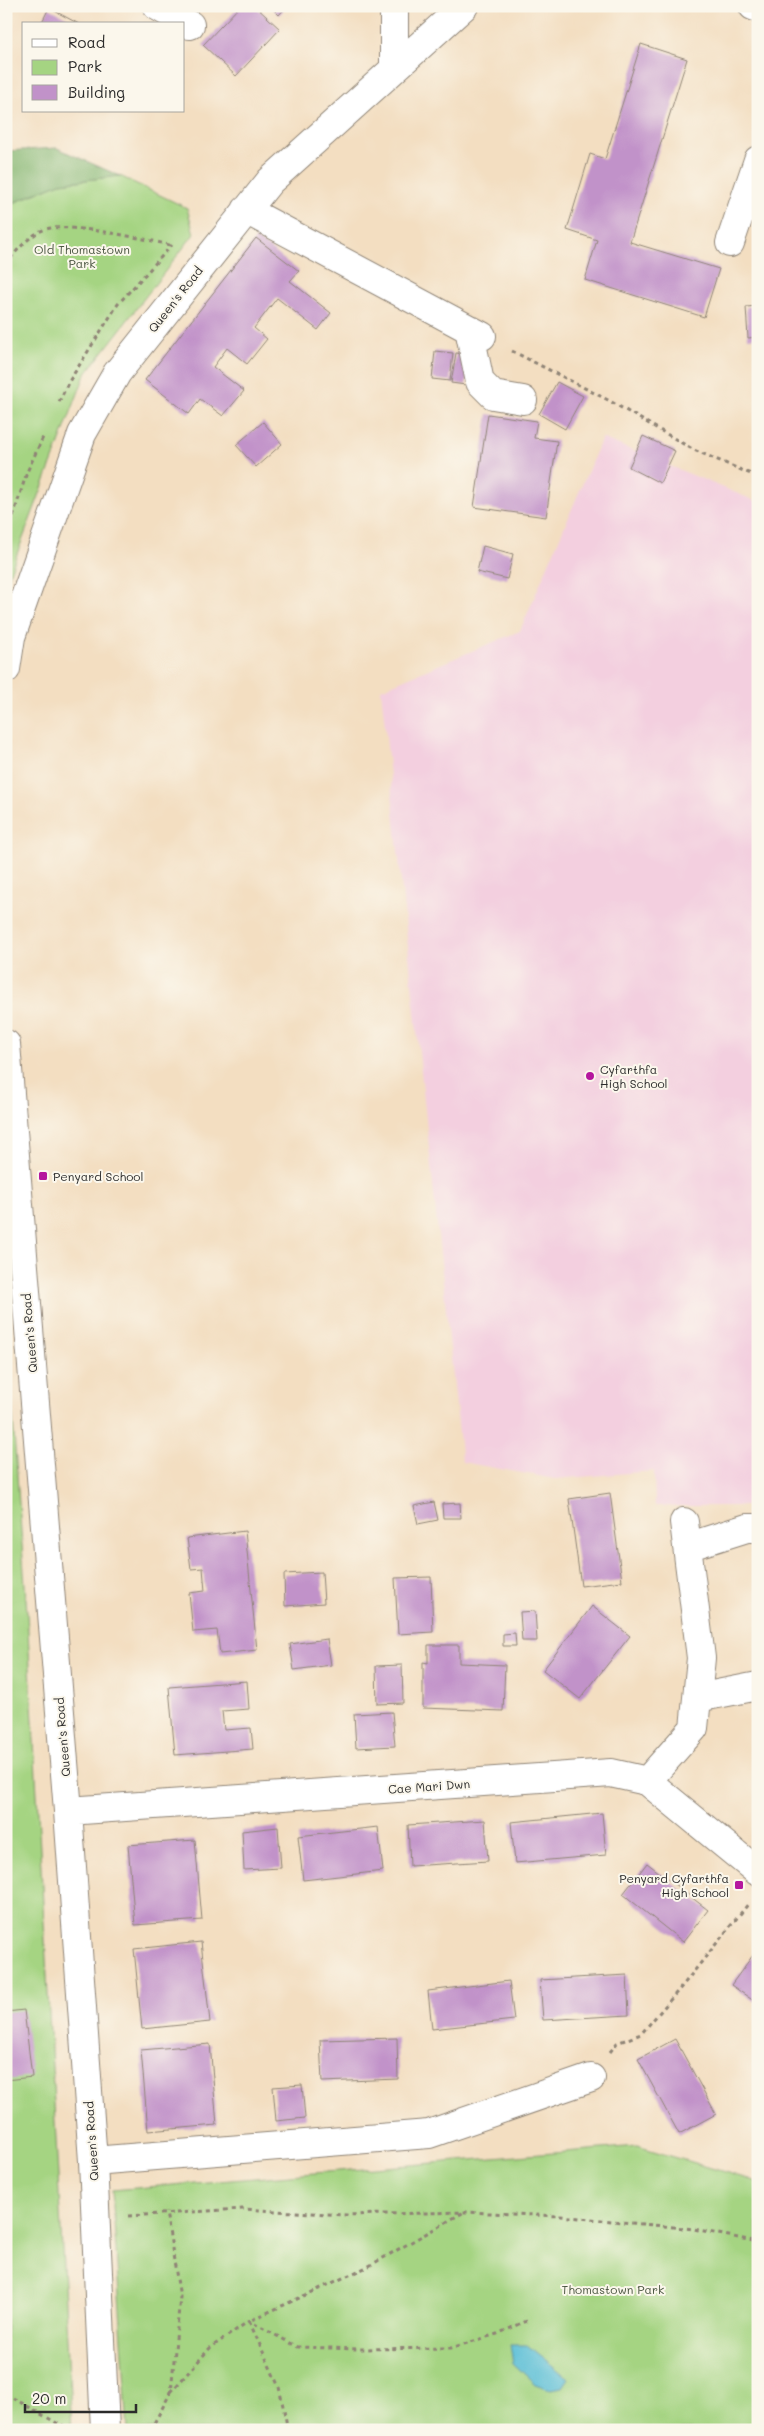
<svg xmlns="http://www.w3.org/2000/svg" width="764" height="2436" viewBox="0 0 764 2436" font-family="Mali,sans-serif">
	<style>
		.built { fill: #f3cfdf }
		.green { fill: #a5d482; stroke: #688056 }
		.forest { fill: #84b670; stroke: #58704e }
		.water { fill: #58bed6; stroke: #427480 }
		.building { fill: #c192c9 }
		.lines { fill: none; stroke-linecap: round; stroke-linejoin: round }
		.minor-casing { stroke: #8f8476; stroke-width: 30 }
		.path { stroke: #8f8476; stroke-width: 3; stroke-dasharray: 4 4; stroke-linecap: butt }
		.minor { stroke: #fff; stroke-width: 28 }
		.poi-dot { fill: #b5179e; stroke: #fbf7ec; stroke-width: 2 }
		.labels { text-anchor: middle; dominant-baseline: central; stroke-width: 4; stroke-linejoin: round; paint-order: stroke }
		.park-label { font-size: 12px; fill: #4a5541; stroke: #fbf7ec }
		.street-label { font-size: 12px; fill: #2b2b2b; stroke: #fbf7ec }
		.poi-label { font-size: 12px; fill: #2b2b2b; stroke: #fbf7ec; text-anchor: start }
	</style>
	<rect width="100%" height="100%" fill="#fbf7ec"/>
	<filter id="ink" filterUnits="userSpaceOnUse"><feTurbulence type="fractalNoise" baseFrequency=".02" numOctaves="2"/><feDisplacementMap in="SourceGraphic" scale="10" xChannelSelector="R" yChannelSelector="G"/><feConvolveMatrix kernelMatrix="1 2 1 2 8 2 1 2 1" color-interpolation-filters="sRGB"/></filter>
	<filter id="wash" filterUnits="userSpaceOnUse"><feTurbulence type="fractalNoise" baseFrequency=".0096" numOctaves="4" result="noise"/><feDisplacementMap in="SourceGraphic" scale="20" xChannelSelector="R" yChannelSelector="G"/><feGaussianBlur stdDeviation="1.12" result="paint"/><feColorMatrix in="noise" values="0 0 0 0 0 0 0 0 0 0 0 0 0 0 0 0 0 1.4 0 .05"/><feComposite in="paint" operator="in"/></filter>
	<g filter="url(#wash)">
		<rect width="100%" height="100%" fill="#f3dec1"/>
		<path class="built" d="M602,438l156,64v1004h-103l-1,-35 -99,8 -93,-17 -81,-773 139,-58z"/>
		<path class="green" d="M120,176l67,32 7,26 -109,141 -79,208v-377l54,-23z
			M6,1324l21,289 45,817h-66z
			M637,2146l121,36v248h-630l-16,-240z"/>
		<path class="forest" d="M57,148l63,28 -60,7 -54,23v-55z"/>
		<path class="water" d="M510,2345h17l41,33 -6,9 -12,2 -15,-5 -22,-21z"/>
		<g id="blocks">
			<path class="building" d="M240,6h15l25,23 -44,47 -33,-31z
				M270,6h17l-8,9z
				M49,8l30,16h-38z
				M641,44l46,15 -57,183 89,27 -15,48 -119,-37 12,-40 -30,-10 23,-76 15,5z
				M256,238l43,33 -9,10 41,32 -13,17 -41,-32 -23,30 13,11 -20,25 -20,-16 -14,19 31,24 -21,25 -23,-17 -11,15 -44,-34z
				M758,306v31l-10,1 -2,-31z
				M435,351l18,2 -3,28 -18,-2z
				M456,353l15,2 -5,30 -15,-2z
				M557,382l26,14 -18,33 -26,-15z
				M488,414l49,7 -3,17 23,3 -11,76 -72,-10z
				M263,422l19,22 -26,23 -20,-22z
				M643,436l32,15 -15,32 -31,-16z
				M483,546l30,8 -6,25 -30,-7z
				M610,1493l12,88 -41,5 -12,-87z
				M434,1502l4,18 -20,4 -4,-18z
				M460,1503l1,15h-18l-1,-14z
				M245,1531l12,119 -37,4 -3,-24 -24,2 -4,-39 16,-2 -2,-23 -12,1 -4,-31z
				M322,1572l2,31 -39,3 -1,-32z
				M431,1577l2,55 -35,2 -3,-56z
				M592,1606l38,30 -50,63 -37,-29z
				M535,1611l2,30h-15l-2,-29z
				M515,1633l1,13h-13v-12z
				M327,1639l4,26 -37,5 -4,-26z
				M428,1645h31v18l46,2 -2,46 -80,-3v-46l5,1z
				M402,1665l1,38 -26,1 -1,-38z
				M247,1681l2,28 -27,2 2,19 27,-2 2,21 -78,6 -6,-68z
				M392,1712l3,34 -39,2 -2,-34z
				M602,1813l4,42 -91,8 -4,-41z
				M485,1820l3,41 -78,5 -2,-41z
				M278,1827l3,41 -37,2 -2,-39z
				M378,1827l5,44 -80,9 -5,-44z
				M195,1840l7,80 -67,5 -7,-80z
				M647,1863l61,47 -25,32 -60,-48z
				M201,1942l9,80 -68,7 -8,-80z
				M756,1951l2,1v52l-27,-19z
				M627,1975l2,40 -86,5 -3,-40z
				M509,1981l5,39 -82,9 -4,-38z
				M24,2010l8,67 -26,3v-68z
				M397,2038l1,41 -76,3 -2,-42z
				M675,2039l41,75 -37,20 -41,-75z
				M210,2044l7,81 -69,6 -7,-81z
				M302,2085l3,33 -29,3 -3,-34z"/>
		</g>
	</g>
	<g filter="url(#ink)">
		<use href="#blocks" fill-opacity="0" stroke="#8f8476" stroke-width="1"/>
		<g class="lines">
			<g class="minor-casing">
				<path id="minor" d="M157,6l33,19
					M753,6l5,2
					M394,69v-63
					M246,210l236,126
					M730,243l28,-83
					M469,329l11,53 13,13 30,5
					M6,669l5,-32 71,-203 35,-61 153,-192 194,-175
					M6,1044l62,767 25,350 12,269
					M687,1547l60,-19h11
					M697,1698l61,-12
					M647,1781l47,-53 7,-70 -17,-136
					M68,1811l543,-38 36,8 111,91
					M93,2161l336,-27 162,-56"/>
			</g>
			<path class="path" d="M6,265c8,-12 25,-32 40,-36 22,-6 103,10 127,17
				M512,351l96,49 86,50 64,27
				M59,402l9,-19 50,-79 54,-59
				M6,539l21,-67 17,-37
				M610,2052l7,-9 24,-9 42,-49 66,-82
				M128,2216l114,-7 104,6 119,-3 95,4 134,13 64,13
				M171,2392l39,-44 39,-27 49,26 61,2 92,-1 46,-14 30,-13
				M6,2394l63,36
				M155,2430l-2,-5 18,-33 9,-95 -14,-85
				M288,2430l-9,-43 -30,-66 120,-55 95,-54"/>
			<use href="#minor" class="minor"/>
		</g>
	</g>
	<g class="poi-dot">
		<circle cx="590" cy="1076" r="5"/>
		<rect x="38" y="1171" width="10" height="10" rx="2.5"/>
		<rect x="734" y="1880" width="10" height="10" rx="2.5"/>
	</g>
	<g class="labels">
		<g class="park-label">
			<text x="82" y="249">Old Thomastown<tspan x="82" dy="14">Park</tspan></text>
			<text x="613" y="2289">Thomastown Park</text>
		</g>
		<g class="street-label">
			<text transform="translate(175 299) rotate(-52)">Queen's Road</text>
			<text transform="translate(29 1333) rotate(-95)">Queen's Road</text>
			<text transform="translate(62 1737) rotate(-95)">Queen's Road</text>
			<text transform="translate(429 1786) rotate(-4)">Cae Mari Dwn</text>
			<text transform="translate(91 2141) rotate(-94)">Queen's Road</text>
		</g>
		<g class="poi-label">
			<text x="600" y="1069">Cyfarthfa<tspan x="600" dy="14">High School</tspan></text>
			<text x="53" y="1176">Penyard School</text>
			<text x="729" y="1878" text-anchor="end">Penyard Cyfarthfa<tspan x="729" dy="14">High School</tspan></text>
		</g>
	</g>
	<rect width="764" height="2436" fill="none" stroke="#fbf7ec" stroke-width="25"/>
	<rect x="22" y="22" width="162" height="90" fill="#fbf7ec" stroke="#a8a59f"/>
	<rect x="32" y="39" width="25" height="8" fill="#ffffff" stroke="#a8a59f"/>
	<text x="68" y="48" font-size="15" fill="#2b2b2b">Road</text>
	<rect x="32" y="60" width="25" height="15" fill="#a5d482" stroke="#a8a59f"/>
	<text x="68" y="72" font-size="15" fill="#2b2b2b">Park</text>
	<rect x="32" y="85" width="25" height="15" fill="#c192c9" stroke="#a8a59f"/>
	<text x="68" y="98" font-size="15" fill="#2b2b2b">Building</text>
	<path d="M25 2404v8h111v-8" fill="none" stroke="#2b2b2b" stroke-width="2.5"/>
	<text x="32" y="2404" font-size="15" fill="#2b2b2b" stroke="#fbf7ec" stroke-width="4" paint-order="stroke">20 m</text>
</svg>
